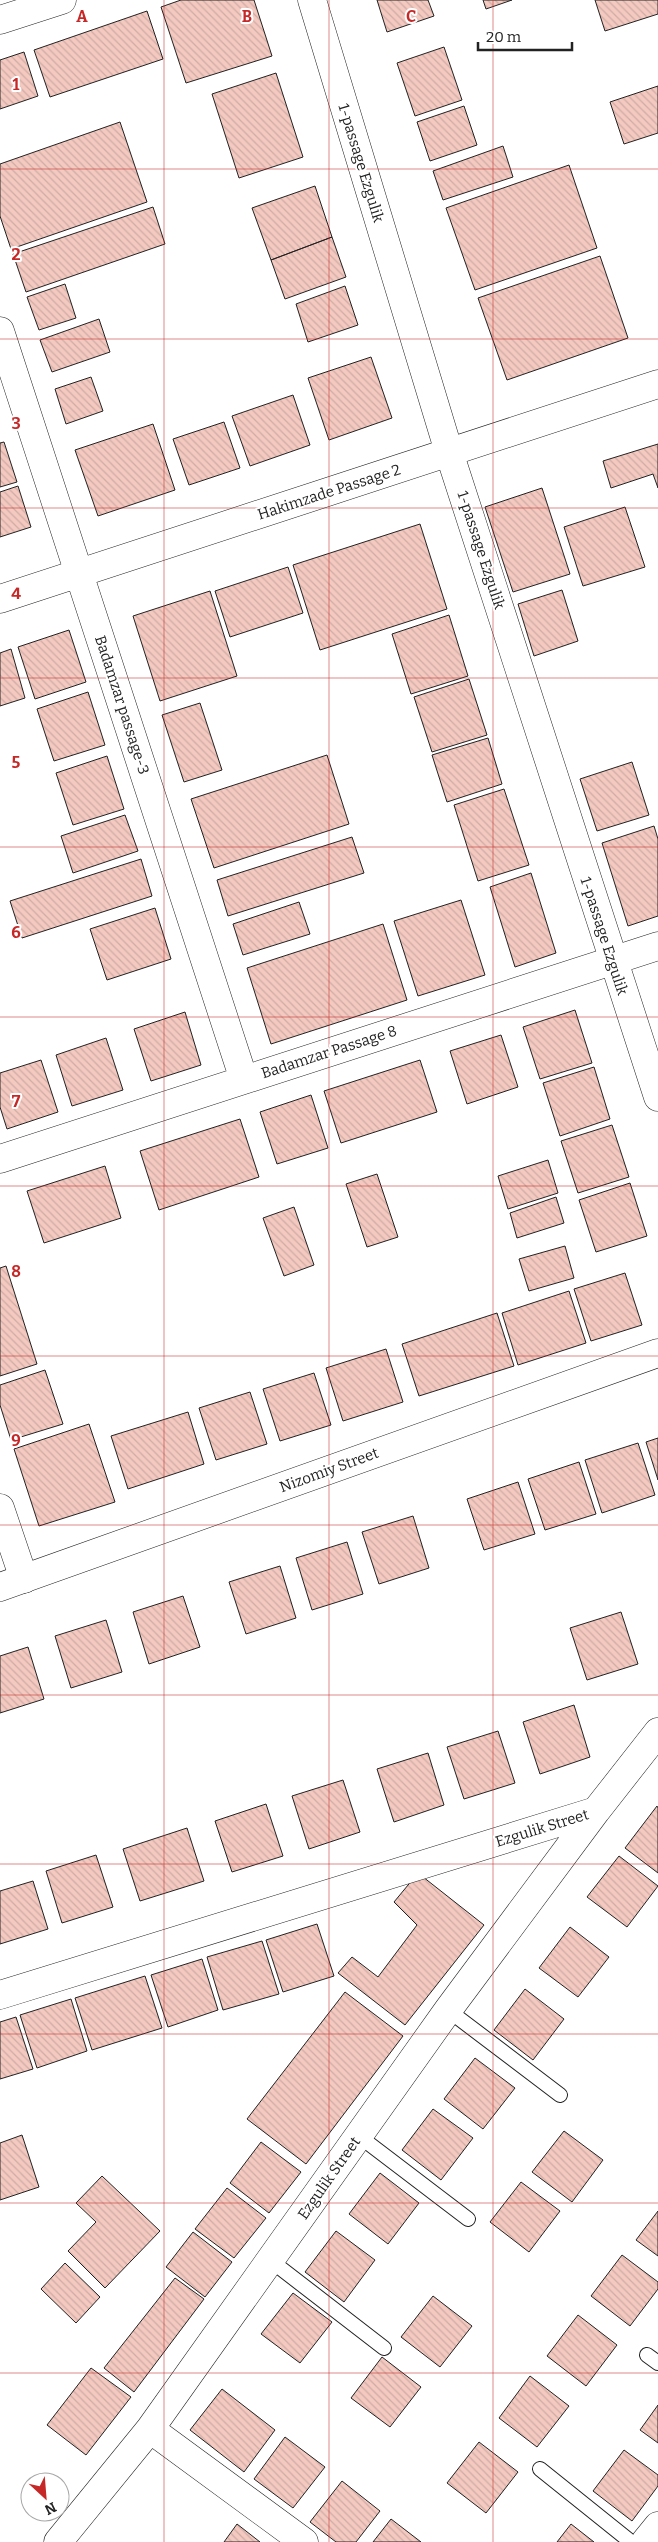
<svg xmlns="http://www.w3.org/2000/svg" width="658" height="2542" viewBox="0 0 658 2542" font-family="Bitter,serif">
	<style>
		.building { fill: url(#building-back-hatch); stroke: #222 }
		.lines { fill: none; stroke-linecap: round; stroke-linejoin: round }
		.service-casing { stroke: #222; stroke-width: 16 }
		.minor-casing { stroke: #222; stroke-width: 29 }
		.tertiary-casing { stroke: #222; stroke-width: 29 }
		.service { stroke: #fff; stroke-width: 14 }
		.minor { stroke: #fff; stroke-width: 28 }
		.tertiary { stroke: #fff; stroke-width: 28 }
		.grid { fill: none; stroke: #c62828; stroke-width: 1; stroke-opacity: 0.55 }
		.labels { text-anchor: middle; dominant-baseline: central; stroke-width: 4; stroke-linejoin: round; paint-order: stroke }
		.street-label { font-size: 15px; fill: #222; stroke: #fff }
		.grid-label { font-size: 16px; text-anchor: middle; font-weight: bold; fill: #c62828; stroke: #fff; stroke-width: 4; stroke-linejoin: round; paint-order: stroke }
	</style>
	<defs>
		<pattern id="building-back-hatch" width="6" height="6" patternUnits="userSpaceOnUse" patternTransform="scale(1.25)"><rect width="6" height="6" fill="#f3c9c0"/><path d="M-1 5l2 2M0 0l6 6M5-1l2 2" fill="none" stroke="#d0aca5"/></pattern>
	</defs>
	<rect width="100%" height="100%" fill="#fff"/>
	<path class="building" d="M181,0h73l18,56 -86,27 -25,-76z
		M377,0h51l6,16 -47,16z
		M483,0h29l-26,9z
		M595,0h63v14l-53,17z
		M147,11l16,48 -113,38 -16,-47z
		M444,47l18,53 -47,16 -18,-53z
		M24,52l14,44 -38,13v-49z
		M276,73l27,84 -64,21 -27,-84z
		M658,86v47l-34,11 -14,-42z
		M464,106l13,39 -47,16 -13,-39z
		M120,122l27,80 -136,47 -11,-33v-52z
		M503,146l10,31 -70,23 -10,-29z
		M569,165l28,83 -122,42 -29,-82z
		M315,186l17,51 -61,23 -19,-52z
		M153,207l12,37 -139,48 -13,-38z
		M332,237l14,40 -61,22 -14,-39z
		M600,256l28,82 -121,42 -29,-82z
		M65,284l11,34 -37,12 -12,-33z
		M345,286l13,39 -50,17 -12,-38z
		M99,319l11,33 -58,20 -12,-32z
		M371,357l21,61 -63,22 -21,-62z
		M91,377l12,34 -37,13 -11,-35z
		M293,395l17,50 -60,21 -18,-50z
		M224,422l16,46 -51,17 -16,-46z
		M153,424l22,66 -77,26 -23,-66z
		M4,442l13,40 -17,5v-44z
		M658,444v44l-5,-14 -42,14 -8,-27z
		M18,486l13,41 -31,10v-45z
		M542,488l28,86 -57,18 -28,-85z
		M625,507l20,60 -62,19 -19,-59z
		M420,524l27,85 -127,41 -27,-85z
		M288,567l15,46 -73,24 -15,-46z
		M562,590l16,51 -44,15 -16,-52z
		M210,591l27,85 -77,25 -27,-85z
		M449,615l19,61 -57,18 -19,-60z
		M69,630l17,52 -51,17 -17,-52z
		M11,649l14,49 -25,8v-53z
		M469,679l18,56 -55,17 -18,-55z
		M88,692l17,53 -51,16 -17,-52z
		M200,703l22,67 -38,12 -22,-67z
		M488,738l14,46 -55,18 -15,-47z
		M327,755l22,69 -135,44 -23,-69z
		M107,756l17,53 -51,16 -17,-52z
		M632,762l17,53 -52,16 -17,-52z
		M504,789l25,76 -51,16 -24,-76z
		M125,815l13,36 -65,22 -12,-37z
		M654,826l4,13v77l-30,10 -26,-83z
		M352,837l12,36 -136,43 -11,-36z
		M141,859l11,37 -130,42 -12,-37z
		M531,873l25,80 -41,14 -25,-80z
		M461,900l24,75 -67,21 -24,-75z
		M299,902l11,32 -67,21 -10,-31z
		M155,908l16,51 -64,21 -17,-51z
		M383,924l24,76 -136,44 -24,-76z
		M575,1010l17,53 -52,16 -17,-52z
		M185,1012l16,53 -50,16 -17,-52z
		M501,1035l17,52 -51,17 -17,-53z
		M106,1038l17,52 -51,16 -16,-51z
		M41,1060l17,52 -51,17 -7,-22v-34z
		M420,1060l17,52 -96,31 -17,-52z
		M594,1067l16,52 -50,17 -17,-53z
		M311,1095l17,53 -51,16 -17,-52z
		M240,1119l19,58 -100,33 -19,-59z
		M612,1125l17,52 -51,16 -17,-52z
		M548,1160l10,33 -50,16 -10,-33z
		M105,1166l16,52 -77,25 -17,-52z
		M377,1174l21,63 -31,10 -21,-63z
		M630,1183l17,53 -51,16 -17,-52z
		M556,1197l8,26 -47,15 -7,-25z
		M294,1207l20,58 -30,11 -21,-58z
		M565,1246l9,32 -45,13 -10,-32z
		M6,1266l31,98 -37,12v-108z
		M625,1273l17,52 -51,16 -17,-52z
		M569,1291l17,52 -68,22 -16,-52z
		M497,1313l17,53 -95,30 -17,-52z
		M386,1349l17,53 -60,19 -17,-53z
		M45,1370l18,54 -52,16 -11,-35v-20z
		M314,1373l17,52 -51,16 -17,-52z
		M250,1392l17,52 -51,16 -17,-52z
		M188,1412l16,52 -76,25 -17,-53z
		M89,1424l26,78 -76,24 -25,-77z
		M658,1438v42l-12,-38z
		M638,1443l17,52 -53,18 -17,-53z
		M579,1462l17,52 -51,16 -17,-51z
		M518,1482l17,52 -51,16 -17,-51z
		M413,1516l16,52 -50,16 -17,-52z
		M347,1542l16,52 -51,16 -16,-52z
		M280,1566l16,52 -50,16 -17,-52z
		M183,1596l17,51 -51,17 -16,-52z
		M621,1612l17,52 -51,16 -17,-52z
		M106,1620l16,52 -51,16 -16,-52z
		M28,1647l16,52 -44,14v-57z
		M574,1705l16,52 -50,17 -17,-52z
		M498,1731l17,52 -51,16 -17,-52z
		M428,1753l16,52 -50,17 -17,-53z
		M343,1780l17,52 -51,17 -17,-53z
		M266,1804l17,52 -51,16 -17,-51z
		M657,1806l1,2v65l-33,-25z
		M187,1828l17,53 -64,20 -17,-52z
		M96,1855l17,52 -51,16 -16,-52z
		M619,1856l39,30 -31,41 -40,-30z
		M418,1873l66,52 -79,100 -67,-52 14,-16 26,20 39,-52 -23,-23z
		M33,1881l15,48 -48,15v-53z
		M317,1924l17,52 -51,16 -17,-52z
		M570,1927l39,30 -31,40 -39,-29z
		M262,1941l17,53 -56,16 -16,-53z
		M202,1959l16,51 -50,17 -17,-52z
		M145,1976l17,52 -70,22 -17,-52z
		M525,1989l39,30 -31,41 -39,-30z
		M345,1992l58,44 -97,128 -59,-45z
		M71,1999l16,52 -50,17 -17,-53z
		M16,2017l17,52 -33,10v-57z
		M475,2058l40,30 -32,41 -39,-30z
		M433,2109l40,29 -32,42 -39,-30z
		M564,2131l39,29 -31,42 -40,-30z
		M22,2135l17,52 -39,13v-57z
		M261,2142l40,30 -32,41 -39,-30z
		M380,2173l39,30 -31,41 -39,-30z
		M102,2176l58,55 -55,57 -37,-37 28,-29 -20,-19z
		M521,2182l39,29 -31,41 -39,-30z
		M227,2188l39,30 -32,40 -39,-29z
		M658,2211v45l-22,-16z
		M336,2231l39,29 -31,42 -39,-30z
		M193,2232l39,30 -27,35 -39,-30z
		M622,2255l36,27v7l-28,37 -39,-30z
		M65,2263l35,34 -24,26 -35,-34z
		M175,2278l29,21 -70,93 -30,-24z
		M293,2293l39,29 -32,41 -39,-29z
		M433,2296l39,30 -32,41 -39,-30z
		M578,2315l39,30 -31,41 -39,-30z
		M382,2357l39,30 -31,40 -39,-29z
		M91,2368l40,29 -45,58 -39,-30z
		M530,2376l39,30 -32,41 -38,-29z
		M222,2389l53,41 -31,42 -54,-42z
		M658,2405v38l-18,-13z
		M285,2437l40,30 -32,41 -39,-29z
		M479,2442l39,30 -32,41 -39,-30z
		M624,2450l34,25v11l-26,35 -39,-30z
		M342,2481l38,30 -24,31h-20l-26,-20z
		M391,2519l30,23h-48z
		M237,2524l23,18h-36z
		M571,2524l23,18h-37z"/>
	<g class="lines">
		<g class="service-casing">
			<path id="service" d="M448,2010l112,85
				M359,2136l109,83
				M270,2260l114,88
				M647,2355l11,8
				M540,2469l91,73"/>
		</g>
		<g class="minor-casing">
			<path id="minor" d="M0,20l62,-20
				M0,331l244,749
				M0,599l658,-215
				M0,1159l658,-213
				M0,1508l24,71
				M0,1995l596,-184
				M150,2429l154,113
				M58,2542l92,-113 298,-419 148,-199 62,-79
				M645,2542l13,-16"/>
		</g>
		<g class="tertiary-casing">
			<path id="tertiary" d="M312,0l137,452 209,645
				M0,1587l658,-234"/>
		</g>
		<use href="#service" class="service"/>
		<use href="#minor" class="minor"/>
		<use href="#tertiary" class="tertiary"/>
	</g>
	<path class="grid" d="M164,0v2542M329,0v2542M493,0v2542M0,169h658M0,339h658M0,508h658M0,678h658M0,847h658M0,1017h658M0,1186h658M0,1356h658M0,1525h658M0,1695h658M0,1864h658M0,2034h658M0,2203h658M0,2373h658"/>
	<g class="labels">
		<g class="street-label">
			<text transform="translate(361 163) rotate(73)">1-passage Ezgulik</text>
			<text transform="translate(329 492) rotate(-18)">Hakimzade Passage 2</text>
			<text transform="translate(481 550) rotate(72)">1-passage Ezgulik</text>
			<text transform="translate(122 705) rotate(72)">Badamzar passage-3</text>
			<text transform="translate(604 936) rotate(72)">1-passage Ezgulik</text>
			<text transform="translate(329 1052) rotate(-18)">Badamzar Passage 8</text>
			<text transform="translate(329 1470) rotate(-20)">Nizomiy Street</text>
			<text transform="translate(542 1828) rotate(-17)">Ezgulik Street</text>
			<text transform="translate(329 2178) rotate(-55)">Ezgulik Street</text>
		</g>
	</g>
	<g class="grid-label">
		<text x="82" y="22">A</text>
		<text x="247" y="22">B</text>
		<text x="411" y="22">C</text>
		<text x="16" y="90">1</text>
		<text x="16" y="260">2</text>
		<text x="16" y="429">3</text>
		<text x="16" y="599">4</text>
		<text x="16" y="768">5</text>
		<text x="16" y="938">6</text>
		<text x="16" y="1107">7</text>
		<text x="16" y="1277">8</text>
		<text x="16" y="1446">9</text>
	</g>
	<g transform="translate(45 2497) rotate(154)"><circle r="24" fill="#ffffff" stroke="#a7a7a7"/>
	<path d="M0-4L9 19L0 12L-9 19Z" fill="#c62828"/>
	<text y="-8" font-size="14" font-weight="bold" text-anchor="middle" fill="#222222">N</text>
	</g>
	<path d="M478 42v8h94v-8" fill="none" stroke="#222222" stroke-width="2.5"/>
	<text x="486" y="42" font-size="15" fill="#222222" stroke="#ffffff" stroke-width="4" paint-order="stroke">20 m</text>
</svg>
